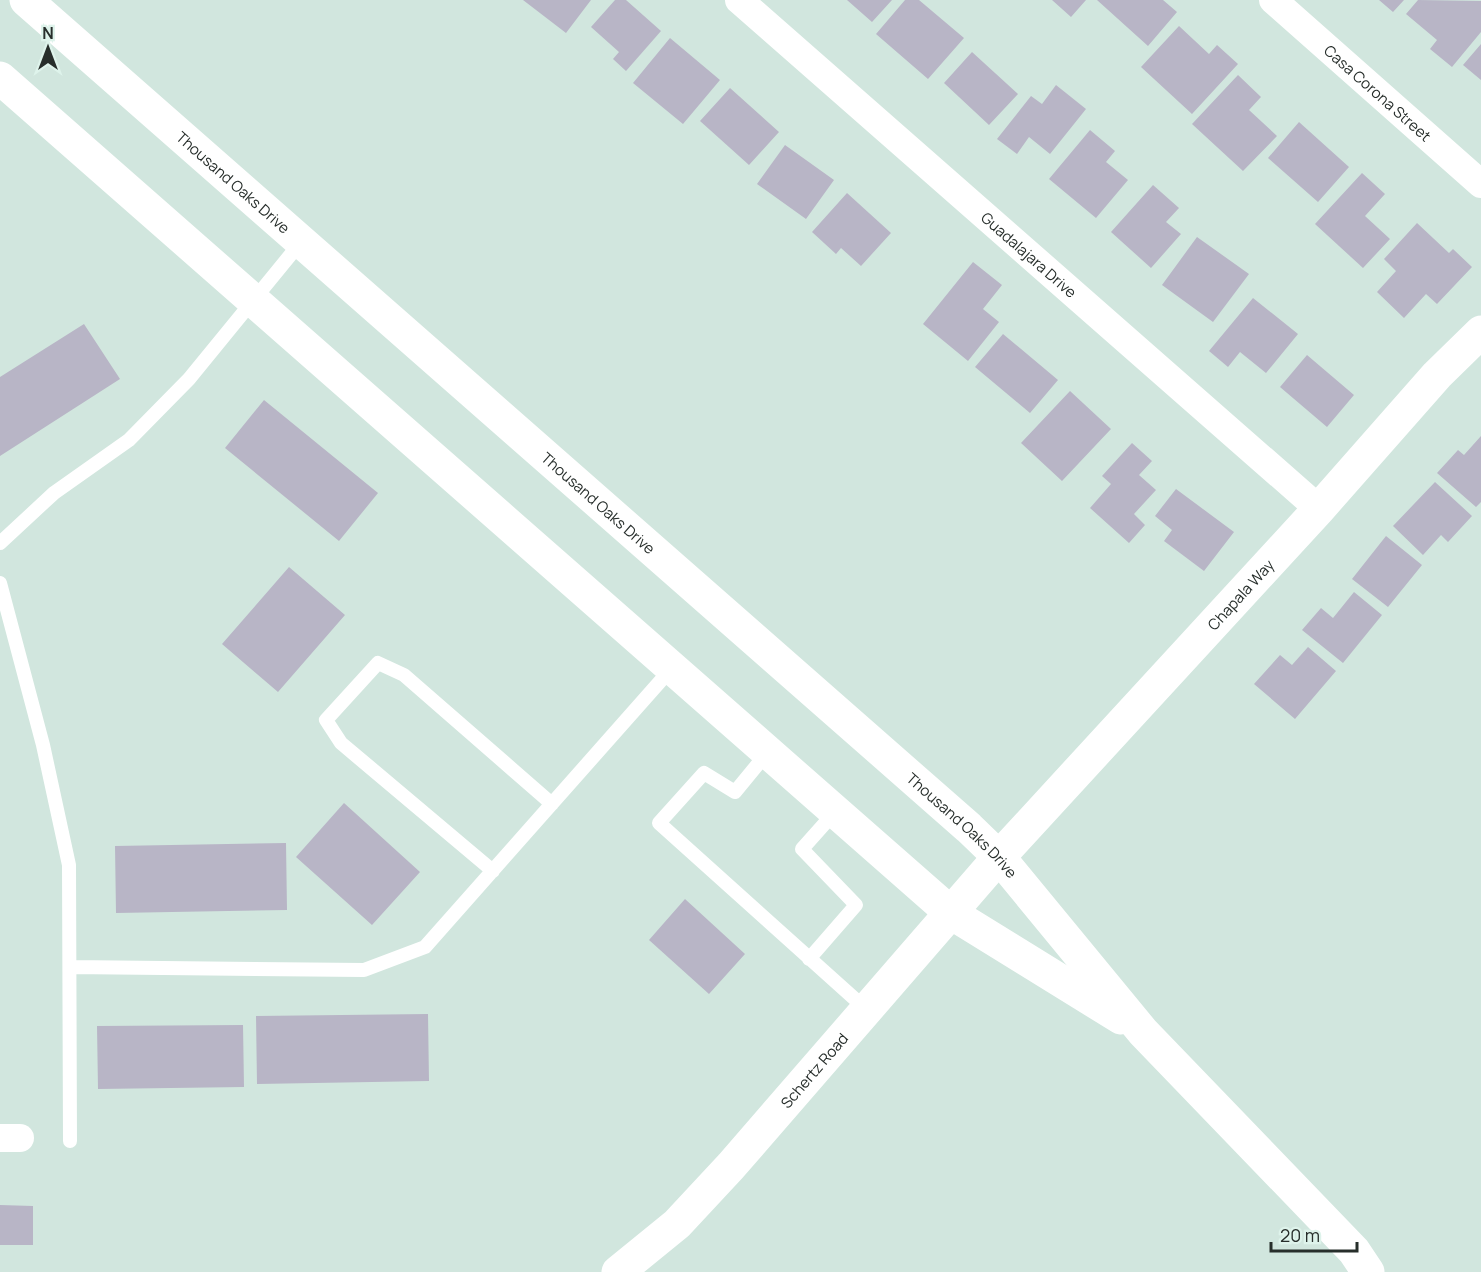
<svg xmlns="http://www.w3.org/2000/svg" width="1481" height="1272" viewBox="0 0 1481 1272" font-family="Manrope,sans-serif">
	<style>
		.building { fill: #b8b5c6 }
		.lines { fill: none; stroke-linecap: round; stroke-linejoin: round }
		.service { stroke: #fff; stroke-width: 14 }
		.minor { stroke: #fff; stroke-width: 28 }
		.tertiary { stroke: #fff; stroke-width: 33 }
		.secondary { stroke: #fff; stroke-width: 33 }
		.labels { text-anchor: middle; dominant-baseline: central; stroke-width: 5; stroke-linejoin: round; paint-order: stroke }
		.street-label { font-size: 15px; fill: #272e2b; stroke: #def3eb }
	</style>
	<rect width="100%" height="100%" fill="#d1e6de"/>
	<path class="building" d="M523,0h68l-25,33z
		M615,0h11l35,31 -35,40 -13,-12 6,-7 -28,-25z
		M847,0h45l-20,22z
		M905,0h14l45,38 -36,41 -52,-45z
		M1052,0h34l-15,17z
		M1097,0h66l14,12 -29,34z
		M1379,0h25l-11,12z
		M1418,0l63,1v31l-29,35 -22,-18 7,-9 -31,-26z
		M1179,26l30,28 8,-9 21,19 -46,50 -51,-47z
		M670,38l50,42 -37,44 -50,-41z
		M1481,44v36l-18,-15z
		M972,52l46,42 -29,31 -45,-42z
		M1238,75l23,22 -12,13 28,26 -34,35 -51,-47z
		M1056,85l30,24 -36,45 -21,-17 -12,17 -20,-15 34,-43 11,8z
		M730,88l49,44 -30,33 -49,-44z
		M1299,122l50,45 -31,35 -50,-44z
		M1090,130l25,21 -9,11 22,18 -32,38 -47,-39z
		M785,145l49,35 -28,39 -49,-35z
		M1362,173l23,21 -20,22 25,23 -27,29 -48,-44z
		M1153,185l26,23 -13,14 15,12 -30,34 -40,-36z
		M847,193l44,40 -30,33 -20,-18 -5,6 -24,-22z
		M1417,223l32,30 4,-4 19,18 -35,37 -11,-10 -22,24 -27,-26 19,-21 -12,-12z
		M1197,237l52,37 -36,48 -51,-37z
		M973,262l29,23 -19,24 16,13 -31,39 -45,-37z
		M1253,298l45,36 -32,39 -26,-21 -12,15 -19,-16z
		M84,324l36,55 -120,77v-79z
		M1003,334l55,46 -28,33 -55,-46z
		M1307,355l47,40 -27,32 -47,-40z
		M1070,391l41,38 -49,52 -41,-38z
		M264,400l114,93 -39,48 -114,-93z
		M1481,436v66l-5,5 -39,-34 21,-23 6,5z
		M1132,443l20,18 -13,14 17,15 -22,24 11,11 -16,18 -39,-35 21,-24 -9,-8z
		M1435,482l37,34 -24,26 -7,-7 -18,20 -30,-29z
		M1176,489l58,43 -30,39 -40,-30 8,-11 -17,-14z
		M1386,536l36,29 -34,42 -36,-28z
		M289,567l56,48 -67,77 -56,-48z
		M1354,592l28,23 -39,48 -41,-33 19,-22 12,10z
		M1308,647l28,24 -41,48 -41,-35 26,-29 12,10z
		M344,803l76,69 -48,53 -76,-68z
		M286,843l1,67 -171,3 -1,-67z
		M685,899l60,55 -36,40 -60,-54z
		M428,1014l1,67 -172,3 -1,-68z
		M243,1025l1,62 -146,2 -1,-63z
		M0,1205l33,1v39h-33z"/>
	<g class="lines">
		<path class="service" d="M0,543l54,-50 75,-53 60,-61 112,-137
			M0,583l43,162 26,120 1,276
			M767,753l-32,39 -31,-19 -45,50 207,186
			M493,871l-152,-128 -15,-23 52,-57 26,12 148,129
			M809,959l47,-54 -54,-56 33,-37
			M70,967l294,3 61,-23 247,-279"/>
		<g class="minor">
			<path id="s1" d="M739,0l580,509"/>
			<path id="s2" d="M1273,0l208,184"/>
			<path d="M0,1138h20"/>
		</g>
		<path class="tertiary" id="s3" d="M618,1272l59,-48 54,-58 268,-309 320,-348 118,-134 44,-43"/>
		<g class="secondary">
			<path id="s4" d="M26,0l943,828 30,29 144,175 211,219 14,21"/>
			<path d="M0,78l951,835 170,105"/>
		</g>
	</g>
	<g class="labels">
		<g class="street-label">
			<text stroke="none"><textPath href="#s2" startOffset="140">Casa Corona Street</textPath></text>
			<text stroke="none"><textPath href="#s4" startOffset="276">Thousand Oaks Drive</textPath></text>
			<text stroke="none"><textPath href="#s1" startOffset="386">Guadalajara Drive</textPath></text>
			<text stroke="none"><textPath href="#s4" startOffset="762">Thousand Oaks Drive</textPath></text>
			<text stroke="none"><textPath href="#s3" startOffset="921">Chapala Way</textPath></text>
			<text stroke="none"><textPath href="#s4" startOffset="1248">Thousand Oaks Drive</textPath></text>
			<text stroke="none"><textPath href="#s3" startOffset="282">Schertz Road</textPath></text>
		</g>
	</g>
	<g transform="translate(48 48)" stroke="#def3eb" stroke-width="4.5" paint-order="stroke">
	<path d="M0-4.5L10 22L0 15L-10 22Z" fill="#272e2b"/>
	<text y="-9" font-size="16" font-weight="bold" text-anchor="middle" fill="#272e2b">N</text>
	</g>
	<path d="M1271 1242v9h86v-9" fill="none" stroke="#272e2b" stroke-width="3"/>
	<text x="1280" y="1242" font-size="18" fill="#272e2b" stroke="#def3eb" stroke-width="4.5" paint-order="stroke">20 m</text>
</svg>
